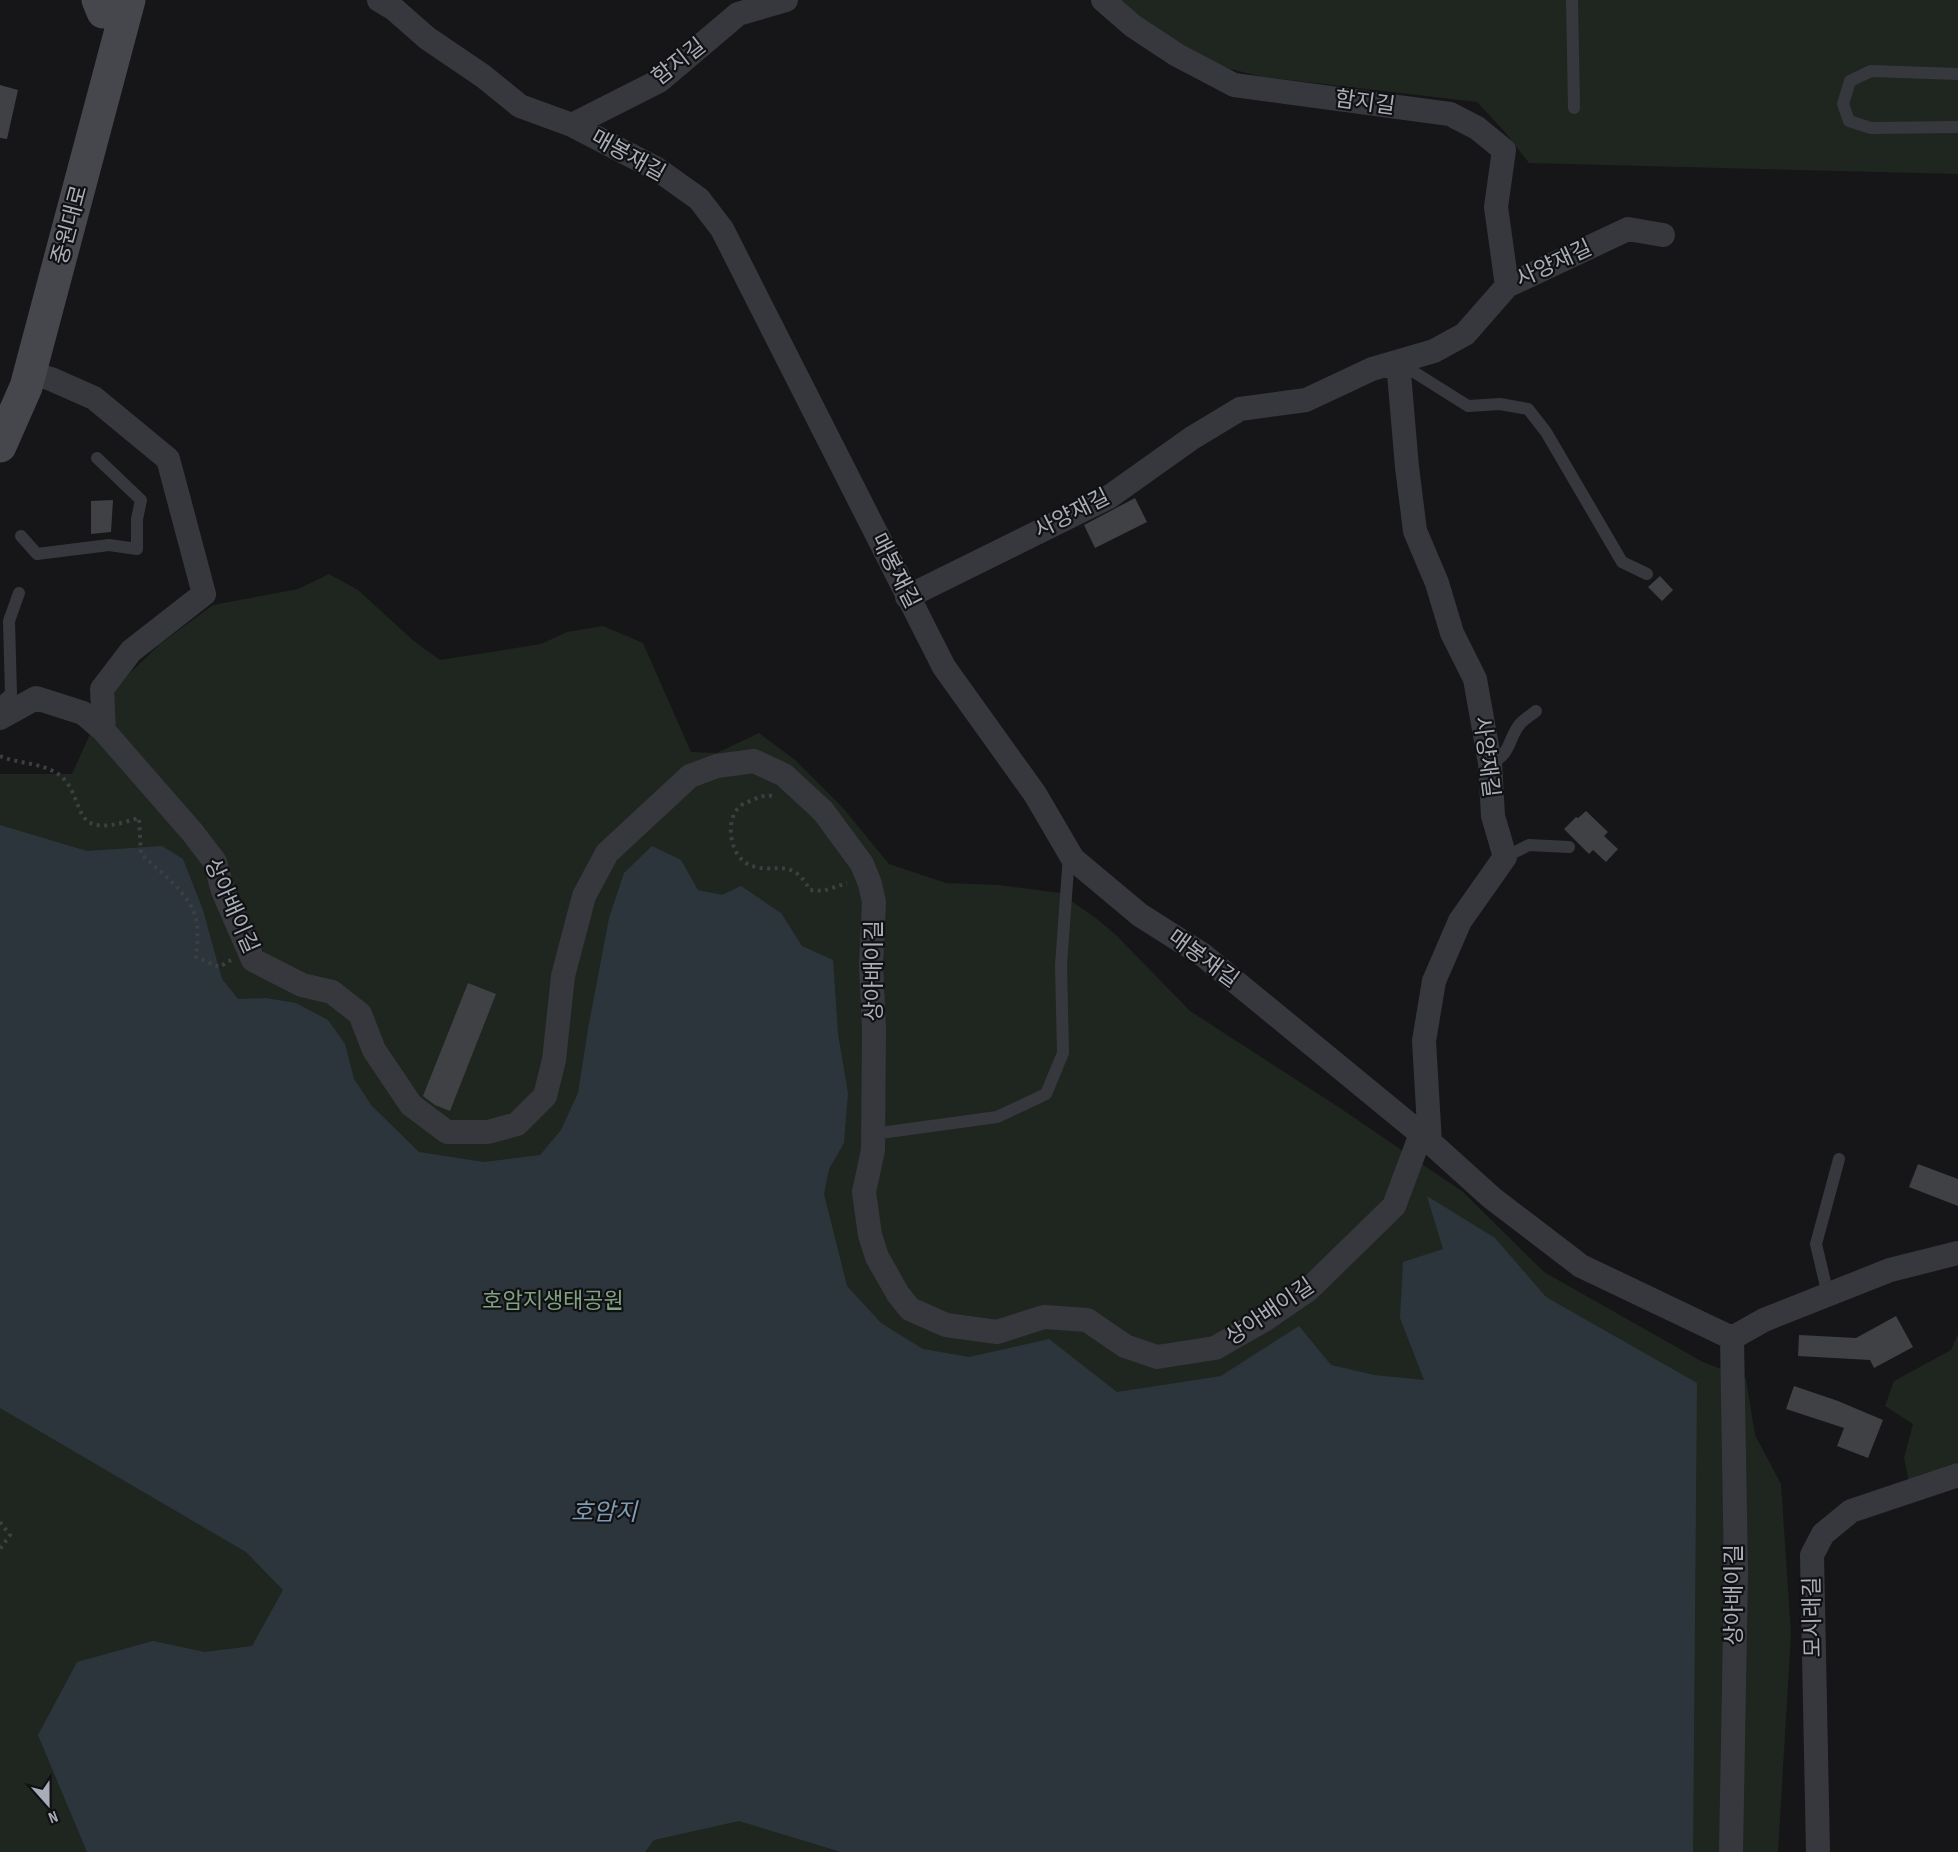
<svg xmlns="http://www.w3.org/2000/svg" width="1958" height="1852" viewBox="0 0 1958 1852" font-family="'Sofia Sans Condensed','Noto Sans KR',sans-serif">
	<style>
		.green { fill: #1e261f }
		.water { fill: #2c353c }
		.building { fill: #404145 }
		.lines { fill: none; stroke-linecap: round; stroke-linejoin: round }
		.path { stroke: #3d3f44; stroke-width: 4; stroke-dasharray: 3 4.5; stroke-linecap: butt }
		.lane { stroke: #37383d; stroke-width: 12 }
		.street { stroke: #37383d; stroke-width: 24 }
		.secondary { stroke: #45474d; stroke-width: 33 }
		.labels { text-anchor: middle; dominant-baseline: central; stroke-width: 4.5; stroke-linejoin: round; paint-order: stroke }
		.street-label { font-size: 22px; fill: #a8adb8; stroke: #111113 }
		.park-label { font-size: 22px; fill: #7fa381; stroke: #111113 }
		.water-label { font-size: 24px; font-style: italic; fill: #7f9bb3; stroke: #111113 }
	</style>
	<rect width="100%" height="100%" fill="#161618"/>
	<path class="green" d="M1118,0h840v174l-429,-11 -24,-31 -28,-30 -214,-25 -53,-13 -52,-28z
		M329,574l29,16 57,52 25,18 101,-16 26,-12 36,-6 40,17 48,109 26,1 42,-20 36,27 48,48 46,56 57,19 53,2 61,8 37,26 20,17 73,75 150,97 123,84 81,80 157,89 45,18 9,56 26,49 10,150 -13,218h-1778v-1078h72l36,-80 52,-50 53,-39 85,-16z
		M1958,1334v132l-49,16 -5,-24 9,-34 -28,-18 9,-25 57,-31z"/>
	<path class="water" d="M0,825l87,26 75,-5 21,13 20,51 19,69 16,20 28,-1 30,5 32,17 17,24 9,35 18,27 47,46 65,10 56,-7 21,-25 17,-37 10,-64 21,-111 15,-45 28,-27 29,14 17,30 24,5 19,-9 40,27 21,33 31,14 5,74 10,59 -4,50 -15,26 -5,25 23,92 34,37 42,26 46,8 80,-18 68,53 104,-16 78,-50 32,39 43,10 50,5 -24,-62 3,-56 40,-13 -16,-53 68,42 51,59 151,86 -4,469h-852l-102,-31 -85,19 -9,12h-558l-49,-117 39,-73 76,-21 52,11 47,-6 31,-56 -37,-38 -246,-144z"/>
	<path class="building" d="M0,85l18,5 -11,49 -7,-1z
		M1135,498l12,24 -52,26 -11,-23z
		M113,500l-2,32 -20,2v-33z
		M1660,576l13,14 -11,11 -14,-14z
		M1586,811l22,21 -4,4 14,13 -12,13 -13,-12 -4,4 -25,-25 12,-12 2,1z
		M468,983l28,11 -46,117 -15,-6 -12,-9z
		M1918,1164l40,15v27l-49,-19z
		M1896,1316l17,31 -39,21 -4,-8 -72,-4 1,-21 57,3z
		M1794,1386l44,15 45,19 -15,38 -31,-12 7,-18 -58,-19z"/>
	<g class="lines">
		<path class="path" d="M0,756c21,9 47,6 64,23 10,11 12,25 19,37 11,18 40,6 56,2l2,36c19,18 49,39 55,65 3,12 1,26 0,38l23,10 12,-7
			M772,796c-10,-2 -18,4 -27,7 -21,10 -17,49 1,60 26,15 44,-10 64,27l13,1 24,-8
			M0,1522l10,13 -10,14"/>
		<path class="lane" d="M1572,0l2,108
			M1958,74l-87,-3 -21,10 -7,23 6,17 22,7 87,-1
			M1398,362l70,44 32,-2 28,5 18,23 76,130 25,12
			M21,536l16,18 72,-9 28,4v-30l4,-19 -44,-42
			M0,703l11,-9 -2,-73 10,-28
			M1490,763c21,-7 18,-25 30,-39 4,-5 11,-9 16,-13
			M1505,857l24,-12 40,2
			M873,1134l124,-17 49,-23 17,-41 -2,-88 8,-110
			M1828,1295l-12,-51 23,-85"/>
		<path class="street" d="M379,0l15,9 33,29 56,38 37,30 52,19 85,44 42,30 23,30 222,438 91,127 38,65 67,56 63,40 218,179
			M1103,0l30,26 44,29 57,30 216,29 27,14 27,22 -8,57 11,79
			M572,125l87,-44 79,-67 48,-14
			M1398,362l9,105 8,64 22,52 15,50 23,46 15,84 3,53 12,41 -45,64 -26,60 -10,60 6,102
			M30,373l21,6 43,19 74,61 36,135 -73,57 -29,38 2,42
			M907,597l202,-100 83,-59 48,-29 66,-9 66,-31 62,-18 31,-17 42,-48 121,-57 35,6
			M0,718l36,-20 47,15 21,18 89,102 22,29 8,29 30,69 49,25 30,7 28,22 14,36 37,55 36,27h41l29,-8 28,-28 9,-36 9,-84 21,-80 23,-43 83,-77 27,-10 37,-5 30,14 39,36 39,53 8,20 4,18 -3,63 3,64 -1,121 -9,42 6,43 7,22 21,37 12,15 36,16 51,7 47,-15 43,3 38,26 32,11 58,-9 49,-28 45,-31 85,-83 27,-72 71,64 89,68 151,72 4,236 -5,278
			M1732,1338l32,-18 126,-50 68,-17
			M1818,1852l-6,-297 11,-21 28,-23 107,-36"/>
		<path class="secondary" d="M98,0l5,12
			M0,446l26,-59 103,-387"/>
	</g>
	<g class="labels">
		<g class="street-label">
			<text transform="translate(679 62) rotate(-38)">함지길</text>
			<text transform="translate(1365 103) rotate(8)">함지길</text>
			<text transform="translate(628 156) rotate(29)">매봉재길</text>
			<text transform="translate(70 225) rotate(-75)">중원대로</text>
			<text transform="translate(1554 264) rotate(-25)">사양재길</text>
			<text transform="translate(1072 514) rotate(-27)">사양재길</text>
			<text transform="translate(895 571) rotate(63)">매봉재길</text>
			<text transform="translate(1486 757) rotate(83)">사양재길</text>
			<text transform="translate(231 906) rotate(66)">상아배이길</text>
			<text transform="translate(1203 959) rotate(36)">매봉재길</text>
			<text transform="translate(874 971) rotate(-90)">상아배이길</text>
			<text transform="translate(1270 1312) rotate(-34)">상아배이길</text>
			<text transform="translate(1734 1595) rotate(-90)">상아배이길</text>
			<text transform="translate(1813 1617) rotate(-91)">모시래길</text>
		</g>
		<g class="park-label">
			<text x="553" y="1301">호암지생태공원</text>
		</g>
		<g class="water-label">
			<text x="604" y="1512">호암지</text>
		</g>
	</g>
	<g transform="translate(48 1804) rotate(159)" stroke="#111113" stroke-width="4.5" paint-order="stroke">
	<path d="M0-4.5L10 22L0 15L-10 22Z" fill="#a8adb8"/>
	<text y="-9" font-size="16" font-weight="bold" text-anchor="middle" fill="#a8adb8">N</text>
	</g>
</svg>
